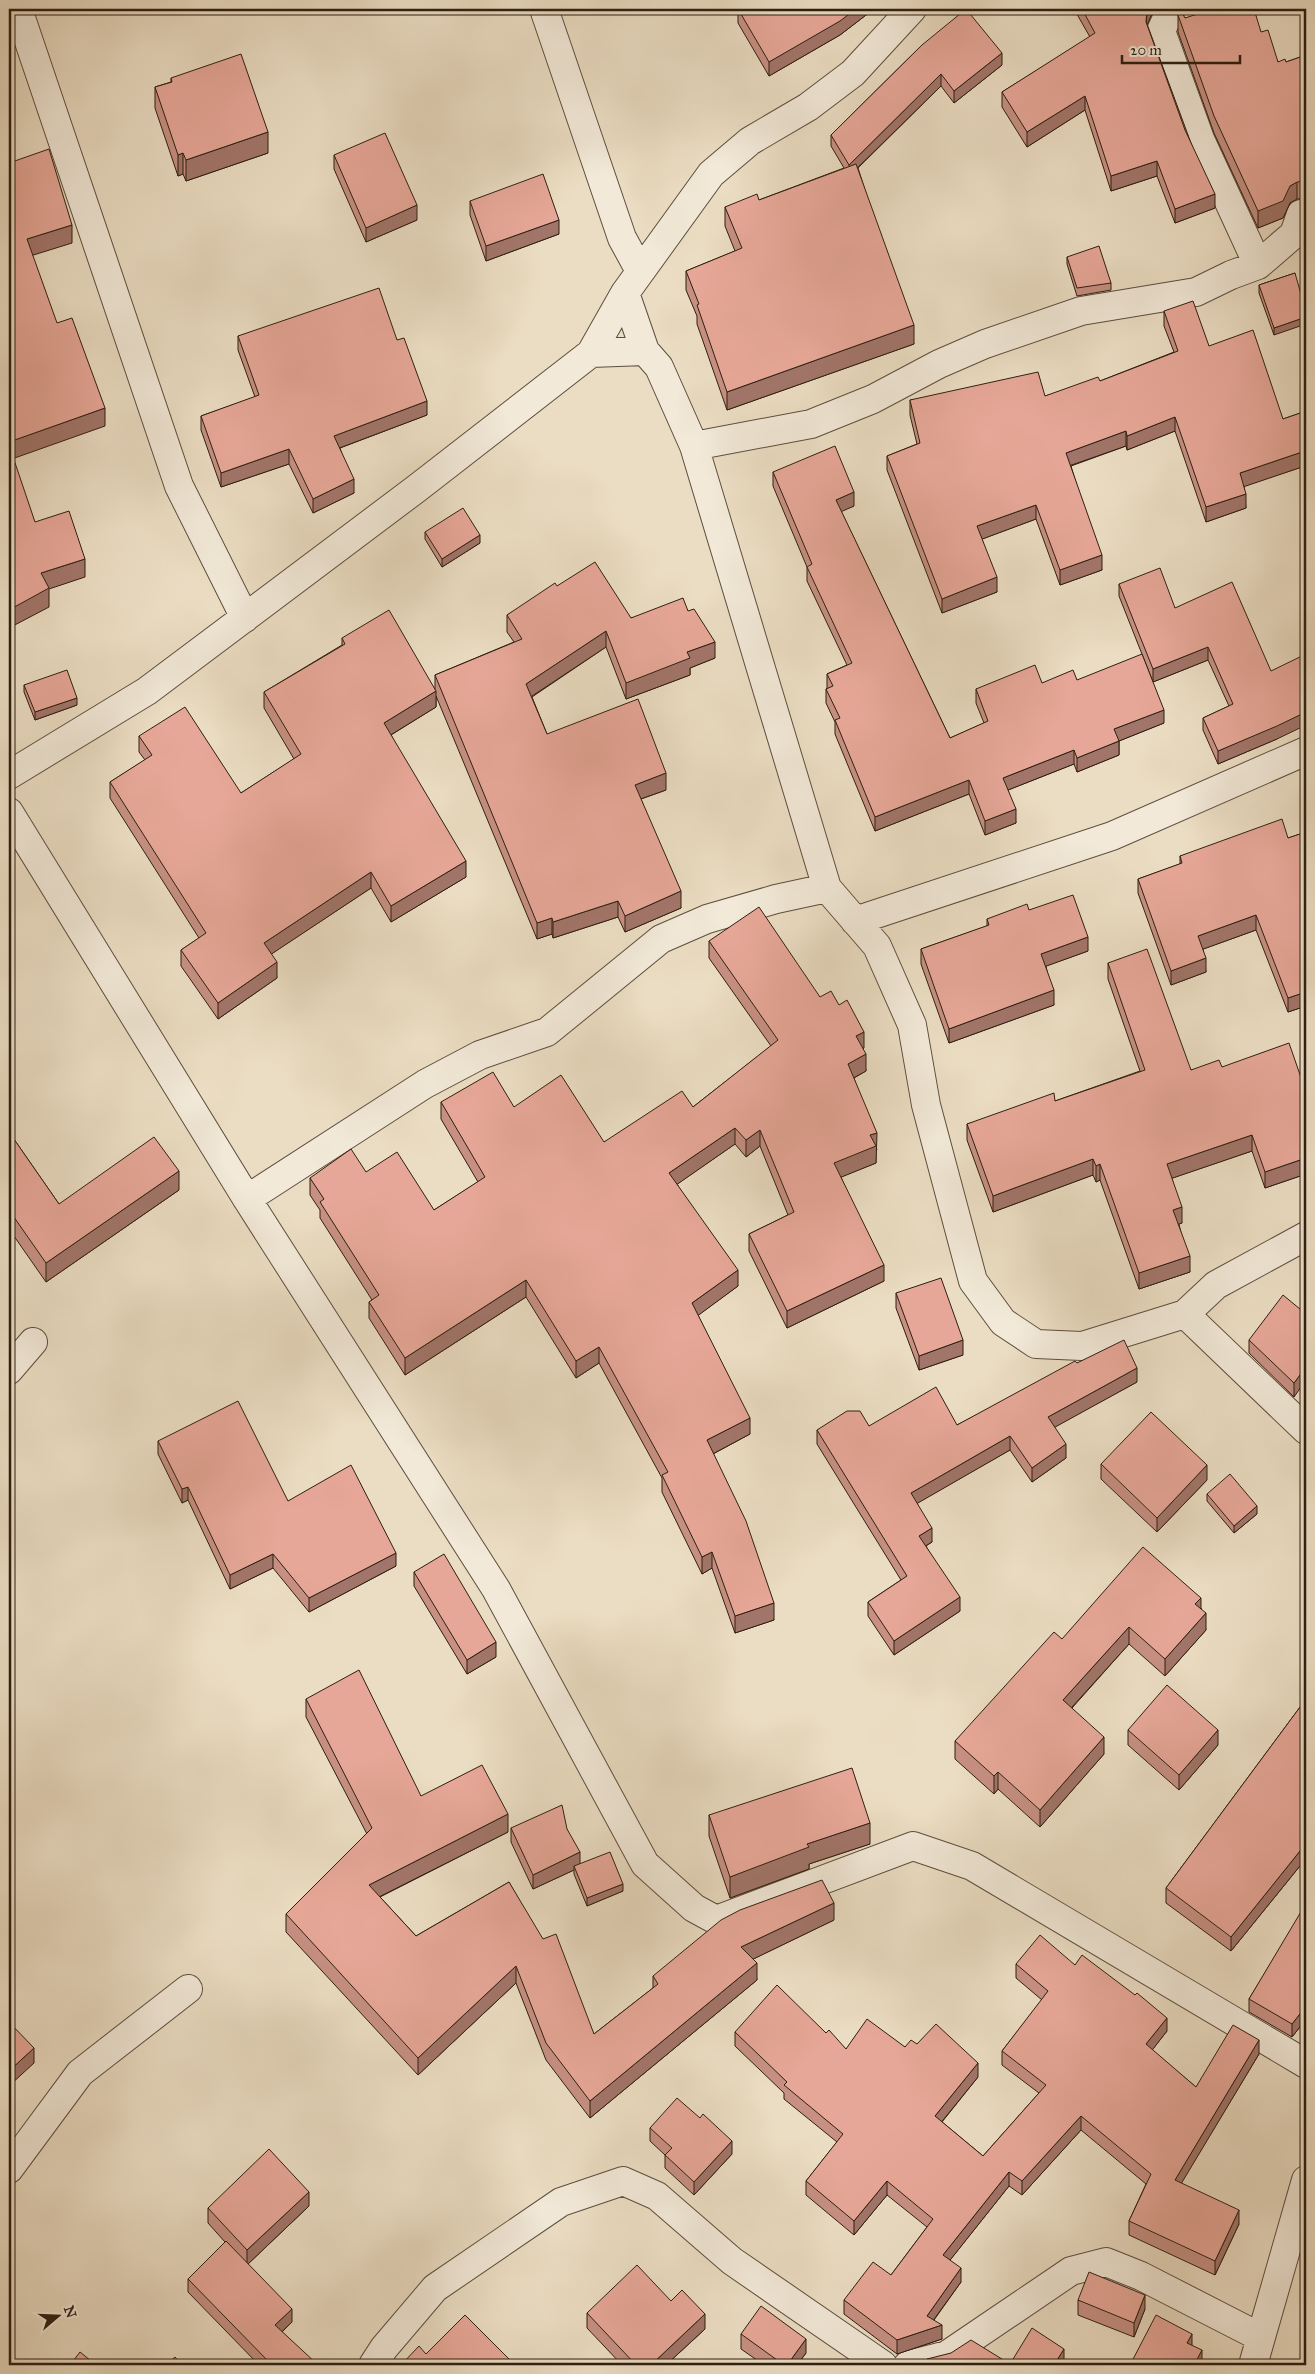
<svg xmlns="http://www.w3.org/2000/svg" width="1315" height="2374" viewBox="0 0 1315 2374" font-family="'IM FELL Great Primer',serif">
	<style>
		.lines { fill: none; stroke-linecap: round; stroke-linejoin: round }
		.street-casing { stroke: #5d4e3e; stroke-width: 30 }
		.street { stroke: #f2e9d8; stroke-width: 28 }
		.wall { fill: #c79083; stroke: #2e1f11 }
		.shaded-wall { fill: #a2756a; stroke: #2e1f11 }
		.building { fill: #e7a798; stroke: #2e1f11 }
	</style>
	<rect width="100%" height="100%" fill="#ebddc3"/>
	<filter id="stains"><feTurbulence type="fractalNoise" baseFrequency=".004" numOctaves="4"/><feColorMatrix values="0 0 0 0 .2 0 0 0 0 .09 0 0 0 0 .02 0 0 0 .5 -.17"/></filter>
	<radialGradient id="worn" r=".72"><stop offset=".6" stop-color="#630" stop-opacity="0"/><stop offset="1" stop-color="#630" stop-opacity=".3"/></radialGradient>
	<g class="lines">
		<g class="street-casing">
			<path id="street" d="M18,9l161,477 66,132
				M544,9l78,229 18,33
				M1171,9l-10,22 39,108 58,126
				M625,293l20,58 14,16 35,79 133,442 50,58 35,79 14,80 47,176 30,41 33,22 46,2 103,-32 31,-29 90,-49
				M591,353l54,-2
				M694,446l117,-22 62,-25 66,-35 46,-20 96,-33 115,-19 35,-17 27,-10 36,-31 7,-20 5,-1
				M9,775l138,-84 269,-202 175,-136 34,-60 86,-119 39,-33 58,-34 45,-34 59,-64
				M9,812l238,387 249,390 149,275 49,44 22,12 197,-74 59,20 334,198
				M855,921l257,-85 194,-85
				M247,1199l178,-115 55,-29 67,-23 114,-93 46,-20 69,-20 51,-11
				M1185,1314l121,116
				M9,1370l24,-28
				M9,2169l71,-96 108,-84
				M373,2365l11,-17 51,-60 126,-86 62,-21 34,15 75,65 151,104
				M908,2365l39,-10 124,-84 35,-9 35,14 119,61
				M1253,2365l53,-185"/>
		</g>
		<use href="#street" class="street"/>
	</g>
	<path class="wall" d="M738,9h132v3l-30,23 -71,41 -31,-53z
		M1074,9h80l-7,15 68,184 -40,15 -18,-47 -46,15 -26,-81 -58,37 -25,-40v-15l88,-55z
		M1178,15l7,3 76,14 17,30h8l20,-7v143l-9,1 -7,4 -7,15 -25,10 -44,-95 -36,-101z
		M922,45l80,20 -48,38 -13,-17 -83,82 56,176 -187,66 -30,-86v-8l-11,-26v-19l49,-20 -10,-25v-19l34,-7 85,-32 -13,-22v-11z
		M171,78l97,75 -82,28 -3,-7 -5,2 -23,-68v-21l16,-5z
		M334,155l83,65 -51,22 -32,-73z
		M470,201l89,33 -73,27 -16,-46z
		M1067,257l44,26v7l-34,6 -10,-32z
		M1295,273l-21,62 -15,-42v-8z
		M1164,311l45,35 74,73 23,-8v69l-4,-13 -58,19 2,22 -40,14 -31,-91 -48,19 -1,-4 -55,20 31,104 -42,15 -24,-66 -54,20 15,53 -55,21 -55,-143v-14l30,-12 -7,-29v-15l135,-4 55,-15 74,-29 -10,-26z
		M238,336l159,4 30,75 -87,33 14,45 -41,20 -24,-49 -68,23 -20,-57v-14l54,-19 -17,-47z
		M773,472l81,34 -13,5 109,227 34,-15 -8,-20v-14l101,-9 87,43 -45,18v14l-42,17 -3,-8 -66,26 8,33 -31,12 -16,-41 -94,37 -40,-97v-12l-9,-19v-14l1,-1v-14l20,-9 -40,-84v-14l-34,-81z
		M425,532l55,11 -38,24 -17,-28z
		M1119,584l56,24 96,63 6,68 -59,25 -15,-34v-12l26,-12 -21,-46 -55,22 -34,-86z
		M557,586l74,32 57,-7 27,47 -25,10v7l-64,24 -20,-52 -74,50 15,37 119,56 -25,9 40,109 -56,24 -7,-15 -65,21 -1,-4 -15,5 -101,-243v11l-45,28 75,142 -75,45 -20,-34 -100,66 6,24 -59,41 -37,-53v-16l18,-12 -89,-140v-16l35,-22 -6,-8v-16l102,57 53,-34 -30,-51v-16l78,-47v-7l93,51v-14l79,-33 -7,-10v-17z
		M24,685l53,20 -42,15 -11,-28z
		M1306,832v174l-18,6 -32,-82 -53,19 3,23 -35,13 -33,-92v-14l42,-15v-8l108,-18z
		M1029,910l59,41 -42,15 8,39 -105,38 -28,-79v-15l66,-23v-7z
		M709,941l111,56 44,51 -1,1 3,22 -12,7 23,72h-1v13l-35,14 43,104 -97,47 -38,-77v-17l39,-19 -28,-69 -14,11 -11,-13 -58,40 61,102 -40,29 52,119 -37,20 61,166 -39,13 -23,-65 -10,6 -40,-82v-14l-63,-115 -23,15 -50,-81 -121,78 -36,-57v-16l3,-2 -52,-82v-8l-10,-15v-17l56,-6 68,38 44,-28 -37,-63v-17l73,5 90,35 89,-35 78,-61 -62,-88z
		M1108,963l83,107 31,-3 84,25v82l-41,14 -13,-37 -80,27 10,45 -3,1 11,48 -51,17 -39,-109 -4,2 -3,-7 -100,37 -26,-72v-16l88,-23 85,-30 -32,-92z
		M9,1132l50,72 120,-14 -133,92 -37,-53z
		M896,1293l67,62 -44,15 -23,-62z
		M1306,1314l-12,83 -45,-44v-13z
		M1077,1363l60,19 -83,45 12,31 -34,24 -22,-32 -93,53 15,39 -6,4 34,65 -66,44 -26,-39v-14l33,-22 -84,-136v-14l52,-4 88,-1z
		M158,1441l130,60 108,65 -87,46 -36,-44 -43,21 -42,-89 -6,3 -24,-49z
		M1101,1464l106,16 -50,52 -56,-53z
		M1207,1494l50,20 -23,19 -27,-32z
		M414,1572l82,85 -29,17 -53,-88z
		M1201,1608l5,22 -41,46 -36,-32 -57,64 32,46 -64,73 -42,-38 -4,5 -39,-35v-18l107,-102z
		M306,1699l115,97 87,36 -128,65 36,39 93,-54 85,152 59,-46v-12l181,-56 -81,39 4,21 -167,138 -44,-58 -30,-77 -98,92 -132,-143v-18l81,-80 -61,-117z
		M1306,1699v163l-2,-1 -73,90 -65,-48v-15z
		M1128,1730l90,15 -39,45 -51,-45z
		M709,1815l161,29 -61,20v5l-79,29 -21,-62z
		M511,1828l56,1 13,35 43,27 -36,15 -13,-32v-4l-41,19 -22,-47z
		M1306,1906v119l-3,-2 -11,14 -43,-25v-13z
		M1016,1964l59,1 92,66 -15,19 44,37 63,-33 -78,129 58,41 -24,51 -86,-40v-14l17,-37 -65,-54 -59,65 -13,-9 -59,74 11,22 -27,38 8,19 -45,15 -53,-40v-14l47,-25 36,-48 -40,-32 -33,40 -48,-40v-14l31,-39 -53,-43v-6l-49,-47v-14l91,1 20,16 59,-2 12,-3 61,33 -36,45 41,34 56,-63 -37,-28v-14l40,-51 -26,-22z
		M650,2128l82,26 -38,41 -29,-27v-13l-15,-14z
		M309,2206l-61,58 44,58 -10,10 35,33h-58l-71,-73v-13l37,-37 -17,-19v-15z
		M1078,2300l67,9 -11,28 -56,-22z
		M671,2301l34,28 -39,36h-44l-35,-37v-15z
		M741,2334l65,19 -9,12h-33l-23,-16z
		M927,2359l83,5 54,1h-137z"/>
	<path class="shaded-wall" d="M856,9h14v3l-30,23 -71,41v-14z
		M1147,9h7l-7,16 -1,11z
		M1002,53v12l-48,38v-12z
		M941,74v12l-92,90v-11z
		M1085,96v14l-58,37v-15z
		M268,132v21l-82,28v-21z
		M183,153v21l-5,2v-21z
		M1157,161v15l-46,15v-15z
		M1297,182v17l-7,4 -7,15 -25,10v-17l32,-25z
		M1215,194v14l-40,15v-14z
		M417,205v15l-51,22v-14z
		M559,220v14l-73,27v-15z
		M72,225v18l-45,14v-18z
		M1306,317v7l-32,11v-7z
		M914,325v19l-187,66v-18z
		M427,401v14l-93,35v-14z
		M105,408v18l-96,34v-18z
		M1175,417v14l-48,19v-14z
		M1126,431v15l-60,21v-14z
		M289,449v15l-68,23v-14z
		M1302,452v15l-62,21v-15z
		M354,479v14l-41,20v-14z
		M854,492v14l-18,8v-14z
		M1246,494v14l-40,14v-15z
		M1036,505v14l-59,22v-15z
		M480,535v8l-38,24v-8z
		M1102,555v15l-42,15v-15z
		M85,559v18l-36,12v18l-40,21v-18l32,-37z
		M997,577v15l-55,21v-14z
		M606,631v16l-80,53v-16z
		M715,642v16l-25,10v7l-64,24v-16l61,-31z
		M1208,647v13l-55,22v-13z
		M436,691v16l-52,32v-16z
		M77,698v7l-42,15v-8z
		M1164,710v13l-50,20v-14z
		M1306,712v13l-29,14 -59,25v-13z
		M1119,741v14l-42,17v-14z
		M1074,750v14l-71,28v-14z
		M666,773v17l-31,11v-16z
		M969,780v14l-94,37v-14z
		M1016,809v14l-31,12v-14z
		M466,861v16l-75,45v-16z
		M371,872v16l-107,71v-16z
		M681,891v17l-56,24v-16z
		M618,901v16l-65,21v-16z
		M1256,915v15l-58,21v-15z
		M552,918v16l-15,5v-16z
		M1088,937v14l-47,17v-14z
		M1206,958v14l-35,13v-14z
		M277,962v16l-59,41v-16z
		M1054,990v15l-105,38v-14z
		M1306,992v14l-18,6v-14z
		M864,1032v16l-8,5v-17z
		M866,1054v17l-18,10v-17z
		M735,1128v16l-66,46v-17z
		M760,1130v16l-14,11v-17z
		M877,1133l-1,30 -42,17v-17l36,-28z
		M1252,1135v16l-85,29v-16z
		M1306,1158v16l-41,14v-16z
		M1093,1159v16l-100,37v-16z
		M1100,1164v16l-4,2v-16z
		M179,1171v19l-133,92v-19z
		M1182,1207v16l-9,3v-16z
		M1190,1256v16l-51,17v-16z
		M884,1265v16l-97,47v-17z
		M738,1270v16l-46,34v-17z
		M526,1280v17l-121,78v-17z
		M963,1340v15l-44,15v-14z
		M599,1347v16l-23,15v-17z
		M1306,1367v13l-12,17v-14z
		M1137,1368v14l-89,49v-14z
		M750,1418v16l-43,23v-17z
		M1010,1436v14l-99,57v-14z
		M1066,1444v14l-34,24v-14z
		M1207,1465v15l-50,52v-14z
		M188,1487v13l-6,3v-14z
		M1257,1506v8l-23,19v-7z
		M932,1528v14l-13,8v-14z
		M712,1552v16l-10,6v-17z
		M396,1553v13l-87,46v-14z
		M273,1554v14l-43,21v-14z
		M960,1597v14l-66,44v-14z
		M1201,1598v17l-6,-11z
		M774,1603v17l-39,13v-17z
		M1206,1613v17l-41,46v-17z
		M1129,1627v17l-66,73v-17z
		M496,1642v15l-29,17v-14z
		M1218,1730v15l-39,45v-15z
		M1104,1737v17l-64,73v-17z
		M998,1772v17l-4,5v-18z
		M13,1797v18l-4,3v-18z
		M508,1814v18l-139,70v-17z
		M870,1823v21l-61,20v5l-79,29v-21l77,-33z
		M1304,1846v15l-73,90v-14z
		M580,1852v15l-6,-1v4l-41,19v-14z
		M623,1884v7l-36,15v-8z
		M11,1889v18l-2,2v-19z
		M834,1903v17l-93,45v-18z
		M757,1963v17l-167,138v-17z
		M516,1966v17l-98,92v-17z
		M1303,2010v13l-11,14v-13z
		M1167,2018v13l-21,27v-14z
		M1259,2040v14l-84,140v-14z
		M34,2048v15l-25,23v-15z
		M978,2063v14l-43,53v-14z
		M1081,2116v14l-59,65v-14z
		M732,2141v13l-38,41v-13z
		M1009,2172v14l-66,83v-14z
		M887,2181v14l-33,40v-14z
		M309,2192v14l-62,59v-15z
		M1239,2210v14l-24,51v-14z
		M961,2268v14l-34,47v-13z
		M1145,2295v14l-11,28v-14z
		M292,2309v13l-17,16v-13z
		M705,2314v15l-39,36h-15z
		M942,2325v14l-45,15v-14z
		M1192,2334v14l-5,-5z
		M806,2339v14l-9,12h-10z
		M1064,2349v16h-10z
		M1202,2350v15h-8z"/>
	<path class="building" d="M738,9h118l-16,12 -71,41z
		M966,9l36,44 -48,38 -13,-17 -92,91 -18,-30 91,-90z
		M1082,9h65l-1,13 39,108 30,64 -40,15 -18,-48 -46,15 -26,-80 -58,36 -25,-40 93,-59z
		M1180,9l5,9 28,-9h41l7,23 7,-2 10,32 7,-3 1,3 20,-7v126l-9,1 -7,4 -7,15 -25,10 -44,-95 -36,-101z
		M241,54l27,78 -82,28 -3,-7 -5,2 -23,-68 17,-5 -1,-4z
		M385,133l32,72 -51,23 -32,-73z
		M49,149l23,76 -45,14 30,84 15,-5 33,90 -96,34v-279z
		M856,164l58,161 -187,67 -30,-87 2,-1 -13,-33 56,-23 -17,-41 32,-13 2,6z
		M543,174l16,46 -73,26 -16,-45z
		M1099,246l12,37 -34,5 -10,-31z
		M1295,273l11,39v5l-32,11 -15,-43z
		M379,288l18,52 7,-2 23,63 -93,35 20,43 -41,20 -24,-50 -68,24 -20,-57 58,-21 -21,-59z
		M1193,301l16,45 44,-16 30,89 23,-8v54l-4,-13 -62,21 6,21 -40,13 -31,-90 -48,19 -1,-5 -60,22 36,102 -42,15 -24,-65 -59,21 20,51 -55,22 -55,-143 33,-13 -10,-43 128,-28 7,24 53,-19 2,4 78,-30 -14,-40z
		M9,445l26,77 34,-11 16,48 -44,14 8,15 -40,22z
		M835,446l19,46 -18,8 114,238 38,-17 -12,-32 59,-24 7,18 31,-13 4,10 65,-26 22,56 -50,19 5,12 -42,17 -3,-8 -71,28 13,31 -31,12 -16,-41 -94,37 -40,-97 5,-2 -14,-29 7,-3 -6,-12 25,-11 -45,-96 5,-3 -39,-92z
		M463,508l17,27 -38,24 -17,-27z
		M595,562l36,56 52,-20 5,13 6,-2 21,33 -28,10 3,6 -64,25 -20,-52 -80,53 21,50 91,-35 28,74 -31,12 46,106 -56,25 -7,-15 -65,21 -1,-4 -15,5 -102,-248 87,-36 -15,-24 48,-32 2,3z
		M1160,568l15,40 57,-26 39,89 35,-17v58l-29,14 -59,25 -15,-33 30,-14 -25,-57 -55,22 -34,-85z
		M389,610l47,81 -52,32 82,138 -75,45 -20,-34 -107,71 13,19 -59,41 -37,-53 25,-17 -96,-151 42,-27 -13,-19 46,-29 56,86 60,-39 -37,-62 81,-48 -3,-6z
		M67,670l10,28 -42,14 -11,-27z
		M1282,819l6,19 18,-6v160l-18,6 -32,-83 -58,21 8,22 -35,13 -33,-92 44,-16 -2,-7z
		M1073,895l15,42 -47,17 13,36 -105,39 -28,-80 68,-24 -2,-6 40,-15 2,6z
		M759,907l61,90 11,-6 8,14 8,-5 17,32 -8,4 10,18 -18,10 29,69 -7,2 6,11 -42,17 50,102 -97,46 -38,-77 45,-22 -34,-82 -14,10 -11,-12 -66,45 69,97 -46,33 58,115 -43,22 39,81 28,82 -39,13 -23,-64 -10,5 -40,-82 6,-3 -69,-125 -23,14 -50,-81 -121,78 -36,-56 10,-7 -59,-93 4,-3 -14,-21 41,-29 15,23 31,-20 37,58 51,-33 -44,-75 52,-30 21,35 47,-32 43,67 78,-51 11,16 85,-67 -69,-99z
		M1147,949l44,121 28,-10 3,7 67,-24 17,49v66l-41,14 -13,-37 -85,29 15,43 -9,3 17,46 -51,17 -39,-109 -4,2 -3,-7 -100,37 -26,-72 87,-31 1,8 90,-31 -37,-107z
		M9,1132l50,72 95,-67 25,34 -133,92 -37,-53z
		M941,1278l22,62 -44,16 -23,-63z
		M1283,1295l23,19v53l-12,16 -45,-43z
		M1124,1340l13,28 -89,49 18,27 -34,24 -22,-32 -99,57 21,35 -13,8 41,61 -66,44 -26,-39 39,-26 -90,-146 30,-19h13l9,15 67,-39 21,38 118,-64 2,2z
		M238,1401l50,100 63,-36 45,88 -87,45 -36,-44 -43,21 -42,-88 -6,2 -24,-48z
		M1151,1412l56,53 -50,53 -56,-54z
		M1230,1474l27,32 -23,20 -27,-32z
		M1143,1547l58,51 -6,6 11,9 -41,46 -36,-32 -66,73 41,37 -64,73 -42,-38 -4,4 -39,-35 99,-109 8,7z
		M444,1554l52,88 -29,18 -53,-88z
		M359,1670l62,126 61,-31 26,49 -139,71 47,51 93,-54 34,57 13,-5 38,100 64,-50 -5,-8 68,-56 19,-10 82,-30 12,23 -93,44 16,16 -167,138 -44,-58 -30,-77 -98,92 -132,-144 86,-86 -66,-129z
		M1167,1685l51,45 -39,45 -51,-45z
		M1306,1699v149l-2,-2 -73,91 -65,-49z
		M852,1768l18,55 -63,21 2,3 -79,30 -21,-62z
		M9,1791l4,6 -4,3z
		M562,1805l5,24 13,23 -47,23 -22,-47z
		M610,1852l13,32 -36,14 -13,-32z
		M1305,1905l1,1v106l-3,-2 -11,14 -43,-25z
		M1040,1935l35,30 7,-10 53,40 2,-2 30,25 -21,26 50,43 37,-62 26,15 -84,140 64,30 -24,51 -86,-40 22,-47 -70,-58 -59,65 -13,-9 -66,83 18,13 -34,48 15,9 -45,15 -53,-40 29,-38 18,13 42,-56 -46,-38 -33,40 -48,-40 37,-47 -59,-49 3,-3 -52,-50 42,-47 49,48 3,-3 17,19 21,-30 38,28 6,-7 6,4 19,-20 42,39 -43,53 48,40 63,-71 -44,-34 46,-60 -32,-27z
		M9,2022l25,26 -25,23z
		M677,2098l23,20 3,-4 29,27 -38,41 -29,-27 7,-7 -22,-20z
		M269,2149l40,43 -62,58 -39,-42z
		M226,2241l66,68 -17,16 42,39 -1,1h-53l5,-4 -80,-82z
		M637,2265l34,36 11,-11 23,24 -54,51h-15l-49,-52z
		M1089,2272l56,23 -11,28 -56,-23z
		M761,2306l45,33 -19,26h-3l-43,-31z
		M465,2315l50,50h-114l18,-19 7,8z
		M1156,2315l36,19 -5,9 15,7 -8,15h-64z
		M1032,2328l32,21 -10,16h-118l-9,-6 24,-6 20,-13 39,24z
		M80,2352l16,13h-26z
		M1306,2356v9h-4z
		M175,2357l7,8h-16z"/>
	<rect width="1315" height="2374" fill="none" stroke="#ebddc3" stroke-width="30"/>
	<rect x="10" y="10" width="1295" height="2354" fill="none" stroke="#2e1f11" stroke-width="2.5"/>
	<rect x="15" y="15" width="1285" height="2344" fill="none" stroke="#2e1f11"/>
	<g transform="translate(58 2316) rotate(71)" stroke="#f2e9d8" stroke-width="4" paint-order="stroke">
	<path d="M0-4L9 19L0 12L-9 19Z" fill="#2e1f11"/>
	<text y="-8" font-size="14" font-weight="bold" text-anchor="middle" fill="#2e1f11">N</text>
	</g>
	<path d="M1122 55v8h118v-8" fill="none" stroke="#2e1f11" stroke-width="2.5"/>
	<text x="1130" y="55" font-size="15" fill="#2e1f11" stroke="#f2e9d8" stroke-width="4" paint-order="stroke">20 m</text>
	<rect width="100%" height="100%" filter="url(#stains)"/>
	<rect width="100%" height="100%" fill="url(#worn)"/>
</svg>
